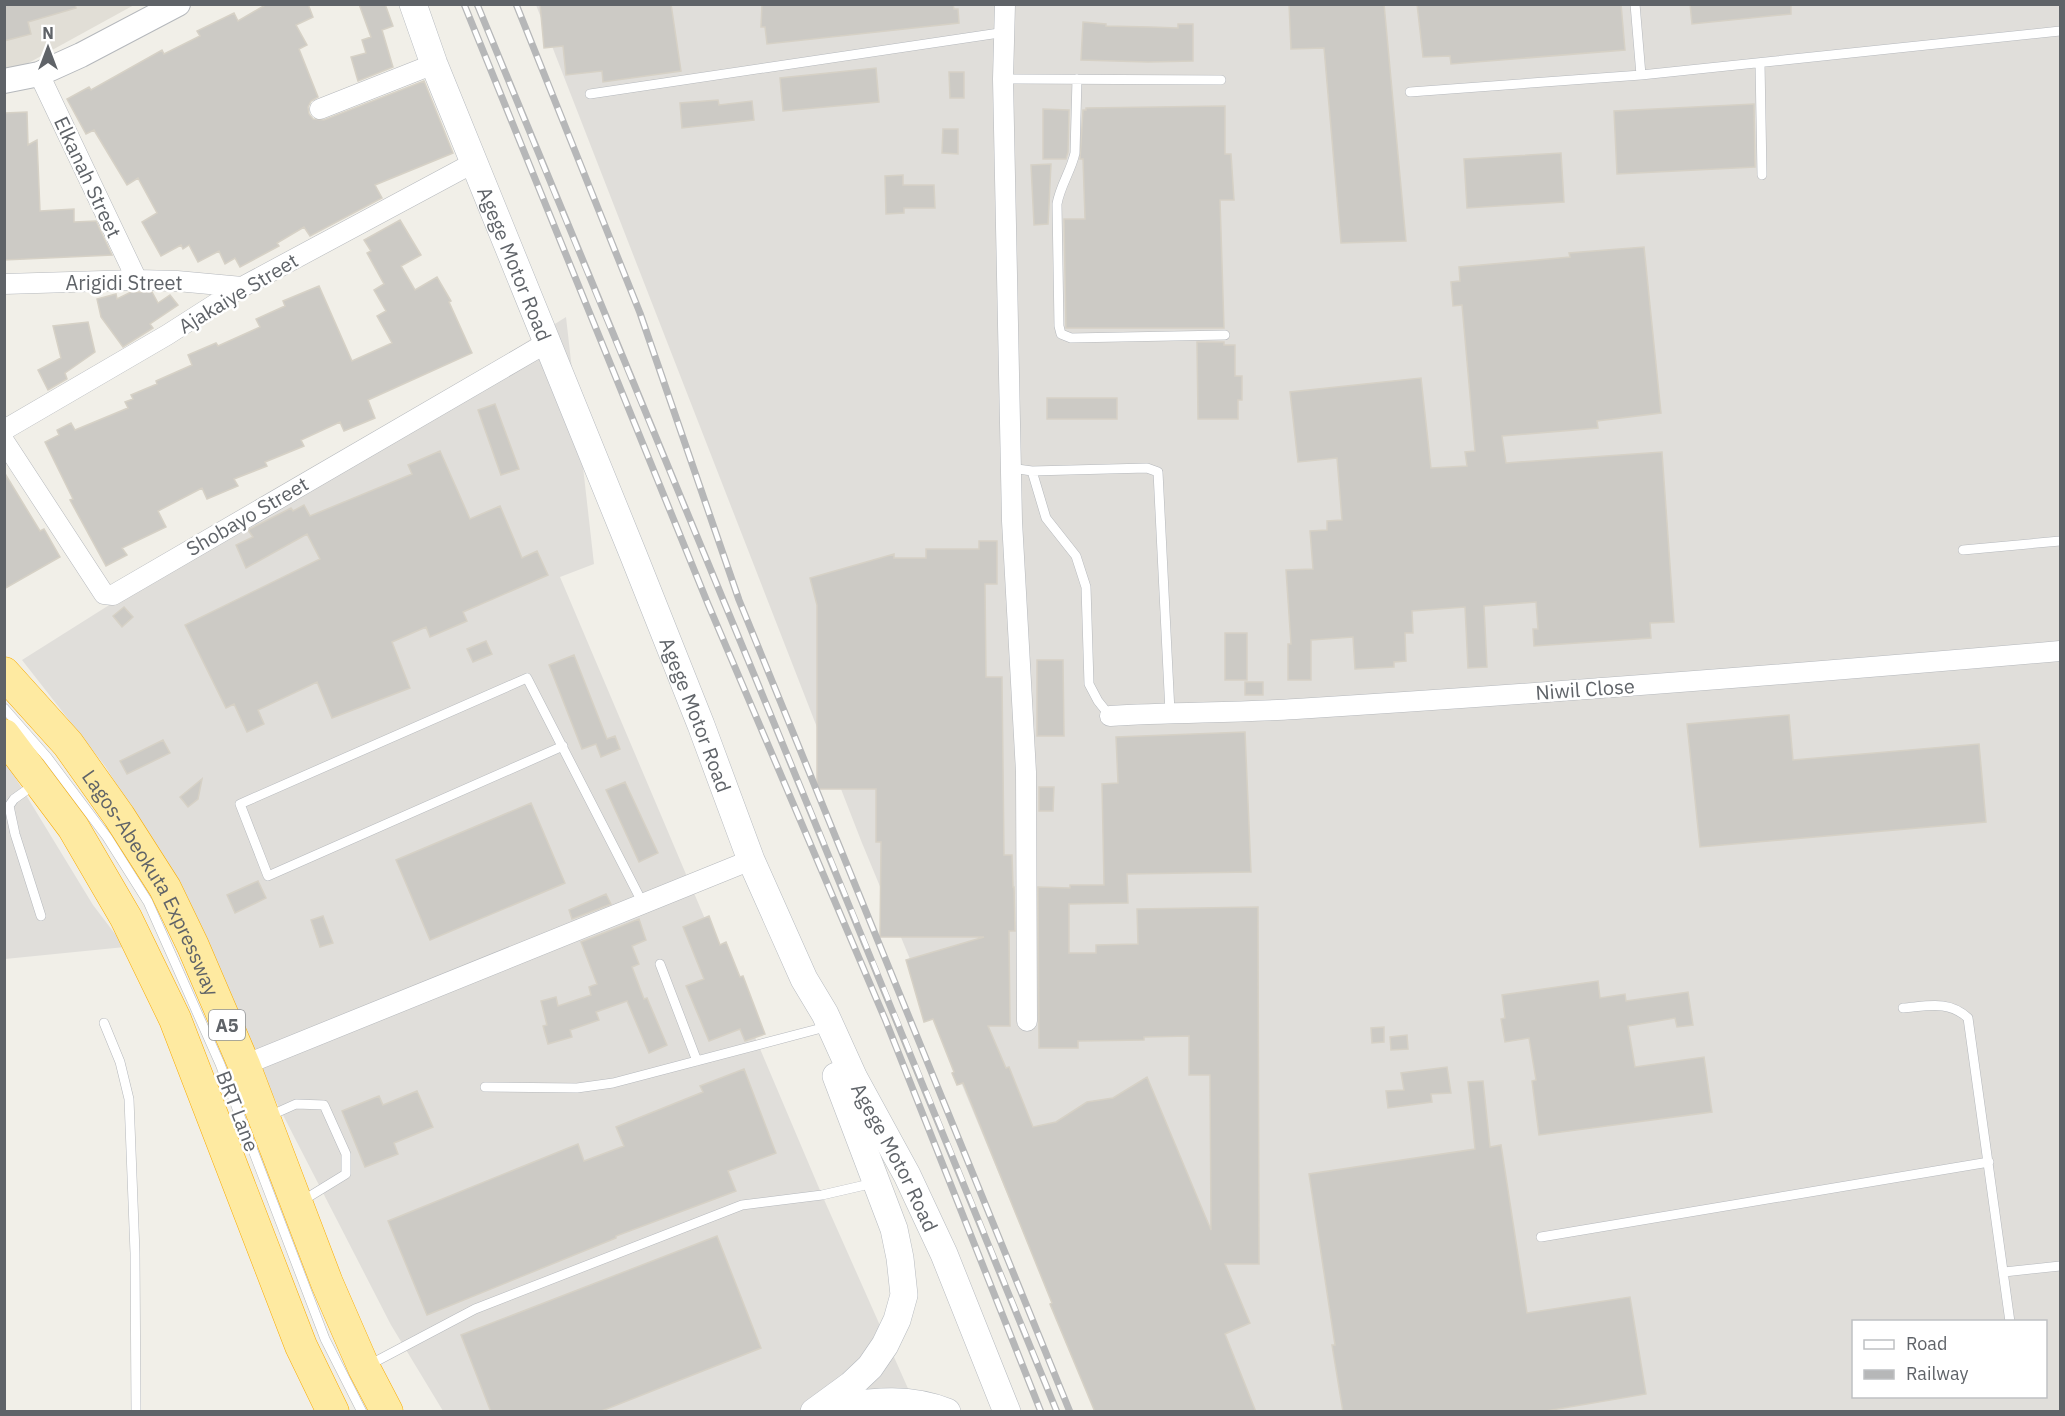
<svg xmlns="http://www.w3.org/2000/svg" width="2065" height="1416" viewBox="0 0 2065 1416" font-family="'IBM Plex Sans',sans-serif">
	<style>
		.industrial { fill: #e0deda; fill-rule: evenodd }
		.education { fill: #e1ded6 }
		.building { fill: #cccac5; stroke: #d6d1c6; stroke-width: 1.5 }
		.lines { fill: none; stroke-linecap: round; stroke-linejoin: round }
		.service-casing { stroke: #b5b8bc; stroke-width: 10 }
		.minor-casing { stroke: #b5b8bc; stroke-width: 21 }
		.tertiary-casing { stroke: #b5b8bc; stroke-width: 26 }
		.secondary-casing { stroke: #b6babf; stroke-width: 28 }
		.trunk-casing { stroke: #f9ab00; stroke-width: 33 }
		.service { stroke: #fff; stroke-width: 9 }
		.minor { stroke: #fff; stroke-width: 20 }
		.tertiary { stroke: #fff; stroke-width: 24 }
		.secondary { stroke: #fff; stroke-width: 27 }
		.trunk { stroke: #feeaa1; stroke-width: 32 }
		.rail-casing { stroke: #b6b7b8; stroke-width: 7 }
		.rail { stroke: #fff; stroke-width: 4.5; stroke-dasharray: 14; stroke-linecap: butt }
		.labels { text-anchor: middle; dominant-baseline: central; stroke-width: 5; stroke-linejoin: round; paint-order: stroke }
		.shield { fill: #fff; stroke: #8f9295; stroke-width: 1.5 }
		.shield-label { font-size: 18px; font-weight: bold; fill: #5f6368 }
		.street-label { font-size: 20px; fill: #5f6368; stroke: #fff }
	</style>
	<rect width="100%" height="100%" fill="#f1efe8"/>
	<path class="industrial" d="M536,5h1524v1406h-963l-235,-568zM1854,1322h192v74h-192z
		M566,317l28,247 -34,13 262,618 96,216h-475l-52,-86 -125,-243 -41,-91 -37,-93 -83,-132 -83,-106z
		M4,759l89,146 32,42 -120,12z"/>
	<path class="education" d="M5,5h129l-111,61 -18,5z"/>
	<path class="building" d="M4,4h71l1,4 -48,14 3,12 -27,7z
		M267,4h41l5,13 -17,8 11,20 -8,4 19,48 -7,4 -3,6 1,7 4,5 11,1 100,-39 29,72 -78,32 7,13 -72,38 -6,-9 -27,16 2,3 -39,21 -5,-9 -10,6 -6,-13 -21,11 -9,-17 -6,4 -2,-4 -20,11 -19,-34 15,-9 -19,-35 -11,7 -33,-55 -8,4 -19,-35 22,-12 2,3 71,-40 2,4 36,-18 -3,-5 37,-18 4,8z
		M359,4h26l8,22 -11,4 11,37 -35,14 -7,-24 15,-4 -4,-13 9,-3z
		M540,4h131l10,67 -78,11 -1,-11 -36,4 -3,-29 -19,2z
		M762,4h191l1,5h4l1,14 -192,21 -2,-17h-4z
		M1289,4h95l22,237 -65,2 -17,-195 -33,1z
		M1417,4h204l4,46 -174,14 -1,-8 -27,1z
		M1690,4h101v10l-99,10z
		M1083,22l23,2v2l45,1 27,1v-4h15v37l-45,1 -67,-2z
		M876,68l3,34 -96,9 -3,-33z
		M949,72h15v26h-14z
		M718,100l1,5 33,-4 2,19 -72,8 -2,-25z
		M1754,104l1,63 -138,7 -3,-63z
		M1225,106v48h6l3,46h-14l4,128h-158l-2,-109h21l-2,-60h-3l3,-49h3v-2z
		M1043,109l26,1 -1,42 -2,7h-23z
		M27,112l1,33 9,-5 3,71 34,-2v13l22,-1 16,34 -108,5v-142l1,-5z
		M943,129h15v25l-16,-1z
		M1561,153l3,49 -97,6 -3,-49z
		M1051,164l-3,60 -14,1 -3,-60z
		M903,175v10h31l1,23h-31v5l-18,1 -1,-38z
		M400,220l21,35 -20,11 14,24 22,-13 14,24 -2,1 23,51 -104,47 7,18 -31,13 -4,-9 -39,18 3,6 -39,16 2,4 -33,13 4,7 -31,13 -5,-11 -44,23 8,16 -44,21 5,7 -21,11 -36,-66 3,-1 -28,-57 14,-7 -2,-5 14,-7 4,7 53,-22 -3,-6 8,-3 -2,-4 26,-11 -1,-3 36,-16 -4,-10 28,-12 2,3 42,-19 -4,-8 29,-13 -2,-5 36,-15 33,75 40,-18 -15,-27 9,-5 -12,-21 10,-6 -17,-31 4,-2 -7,-11z
		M1644,247l17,166 -64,8 1,7 -96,8 4,27 156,-11 12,170 -24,1 1,15 -117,8 -1,-17h5l-2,-27 -52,4 3,61 -19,1 -3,-61 -53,4 1,22h-8l1,28 -12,1v5l-39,2 -2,-32 -42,3v40h-23v-36h3l-5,-74 27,-1 -3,-38 17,-1v-9l15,-1 -5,-62 -39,4 -8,-70 131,-14 10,90 36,-2 -2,-14 10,-1 -13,-146 -9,1 -2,-24 9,-1 -1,-14 111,-10 -1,-4z
		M131,292h21l6,11 12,-8 8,10 -28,19 3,4 -30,19 -22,-30 -4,-18 19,-5 1,5z
		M88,322l7,30 -30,21 2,6 -19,11 -10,-20 23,-12 -8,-32z
		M1197,342h27v3h11v31h7v24h-4v19h-40z
		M1047,398h70v21h-70z
		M495,404l24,65 -18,6 -23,-65z
		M440,451l30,68 30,-13 22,52 15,-7 11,24 -85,37 4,9 -37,16 -4,-10 -34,15 18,46 -78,30 -15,-36 -59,28 6,14 -17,8 -13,-28 -8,4 -41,-83 135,-66 -13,-25 -61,34 -10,-23 17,-8 -5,-7 43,-22 2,3 11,-6 6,11 102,-42 -4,-9z
		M4,472l36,59 4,-2 16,28 -56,32z
		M979,541h18v43h-12l1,93h16l2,178h8l1,32h1l1,44h-6l1,95h-22l18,42 3,-1 24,60 23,-5 31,-20 26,-4 34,-21 64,153 -1,-155h-21v-39l-45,1v3l-66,1v7h-39l-1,-161 32,1v-3h34l-2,-101 16,-1 -2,-46 129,-5 6,140 -124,2 1,29 -59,1v49h27v-8l42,-1 -1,-35 121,-2 1,357h-34l25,59 -25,11 31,78h-161l-45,-108 2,-1 -89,-220 -6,2 -5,-12 2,-1 -21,-53 -9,3 -18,-62 78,-23h-104l1,-95h-5v-53h-59v-184l-7,-27 84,-24v4h32v-9h53z
		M124,607l9,10 -11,10 -9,-11z
		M1225,633h22v47h-22z
		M486,641l6,13 -19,8 -6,-13z
		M574,655l33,84 8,-3 5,13 -19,8 -5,-13 -14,5 -33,-84z
		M1037,660h26l1,76h-27z
		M1245,682h18v13h-18z
		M1789,715l4,45 186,-16 7,78 -286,25 -13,-123z
		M163,740l7,13 -43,21 -7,-13z
		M202,779l-4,20 -10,8 -8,-10z
		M625,782l33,71 -19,9 -33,-72z
		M1039,787h15l-1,24h-14z
		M531,803l34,80 -135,57 -34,-80z
		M258,881l8,17 -31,15 -8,-18z
		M606,894l5,10 -39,15 -3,-9z
		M323,916l10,27 -13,4 -9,-27z
		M709,916l11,29 6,-3 14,35 3,-1 22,58 -20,7 -5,-12 -31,12 -23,-55 18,-7 -21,-52z
		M639,919l7,21 -14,6 7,18 -7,3 12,32 3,-1 20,47 -18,8 -22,-52 -31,11 3,8 -29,10 2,7 -24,7 -5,-18 4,-1 -6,-24 15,-4 2,9 33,-11 -2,-8 8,-3 -16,-42z
		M1598,981l2,17 25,-4 1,7 62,-9 5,33 -16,2 -2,-9 -47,8 7,41 69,-10 8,55 -173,23 -7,-54 4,-1 -7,-42 -24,4 -4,-23 4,-1 -3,-23z
		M1384,1027v15l-12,1 -1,-15z
		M1407,1035l1,14 -17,1 -1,-13z
		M1447,1067l4,26 -20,1 1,8 -44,6 -2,-17 18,-1 -3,-17z
		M744,1069l32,84 -48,18 8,20 -120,45v2l-189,77 -39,-94 190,-77 6,17 40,-15 -8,-19 87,-35 -3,-6z
		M1483,1081l7,66 11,-2 26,168 103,-16 16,97 -106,18h-197l-11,-67h3l-26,-171 166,-25 -7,-67z
		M417,1091l16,36 -39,16 4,11 -33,13 -23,-56 37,-15 4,9z
		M717,1236l44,112 -162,64h-108l-30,-77z"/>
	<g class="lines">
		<g class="service-casing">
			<path id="service" d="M1635,4l6,71
				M1760,63l2,112
				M1003,79l218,1
				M1077,79l-2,74c-4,18 -15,33 -18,51l2,122 2,8 10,4 154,-3
				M1410,92l231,-17 419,-44
				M590,94l416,-62
				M1011,468l21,3 115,-3 11,4 12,240
				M1032,471l14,47 30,38 10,31 3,97 9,17 12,15
				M1963,550l97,-9
				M4,708l43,49 60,80 41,65 72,162 105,275 37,73
				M563,746l-295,130 -28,-72 287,-126 112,218 2,7
				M35,784l-21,15 -5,7 6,28 26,82
				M660,964l37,97
				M1903,1008c25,-2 46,-8 65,10l42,304
				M104,1023l16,39 9,37 6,154 1,159
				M485,1087l92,1 36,-5 205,-54
				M267,1117l29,-13 28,1 22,49v20l-44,27
				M1541,1237l448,-75
				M2004,1272l56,-6
				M369,1365l106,-56 267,-104 80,-10 52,-12"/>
		</g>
		<g class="minor-casing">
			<path id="minor" d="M1005,4l-2,75 9,442 14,251 1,249
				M39,74l98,206
				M320,109l114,-45
				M4,284l133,-4 40,1 65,6
				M4,430l163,-95 75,-48 233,-125
				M4,441l100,153 9,1 435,-253
				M1110,716c62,-4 124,-3 186,-7 255,-16 510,-36 764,-58
				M244,1065l507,-205"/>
		</g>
		<g class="tertiary-casing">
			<path id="tertiary" d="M4,81l35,-7 42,-19 97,-51"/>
		</g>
		<g class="secondary-casing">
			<g id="secondary">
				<path id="s1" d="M413,4l21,60 199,490 68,171 50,135 53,119 21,35 29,64 53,97 37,79 63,158"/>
				<path d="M822,1408c43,-5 84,-13 125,4"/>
				<path d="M814,1412l37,-27 19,-18 15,-22 12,-25 7,-25 -4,-37 -6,-29 -58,-153"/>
			</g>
		</g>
		<g class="trunk-casing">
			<g id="trunk">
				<path id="s2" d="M4,673l64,71 51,72 46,72 28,58 51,119 83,218 37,85 23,44"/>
				<path d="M4,735l69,92 53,91 49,101 126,327 32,66"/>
			</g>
		</g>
		<use href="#service" class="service"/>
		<use href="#minor" class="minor"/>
		<use href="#tertiary" class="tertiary"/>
		<use href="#secondary" class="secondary"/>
		<use href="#trunk" class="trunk"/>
		<g class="rail-casing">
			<path id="rail" d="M464,4l244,600 177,415 156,393
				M477,4c193,470 389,937 580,1408
				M516,4l124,309 99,287 331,812"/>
		</g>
		<use href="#rail" class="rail"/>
	</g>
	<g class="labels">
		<rect class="shield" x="209" y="1010" width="36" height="30" rx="4.5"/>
		<g class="shield-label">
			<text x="227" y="1025">A5</text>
		</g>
		<g class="street-label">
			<text transform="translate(88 177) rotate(65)">Elkanah Street</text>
			<text stroke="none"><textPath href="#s1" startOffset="279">Agege Motor Road</textPath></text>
			<text x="124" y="282">Arigidi Street</text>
			<text transform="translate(238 293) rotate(-31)">Ajakaiye Street</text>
			<text transform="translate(247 516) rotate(-30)">Shobayo Street</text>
			<text transform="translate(1585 689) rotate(-4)">Niwil Close</text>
			<text stroke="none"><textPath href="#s1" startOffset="765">Agege Motor Road</textPath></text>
			<text stroke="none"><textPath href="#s2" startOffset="258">Lagos-Abeokuta Expressway</textPath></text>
			<text transform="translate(238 1111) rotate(69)">BRT Lane</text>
			<text stroke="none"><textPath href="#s1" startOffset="1251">Agege Motor Road</textPath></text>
		</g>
	</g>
	<rect width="2065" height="1416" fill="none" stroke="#5f6368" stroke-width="12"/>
	<rect x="1852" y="1320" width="195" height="78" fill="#ffffff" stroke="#bfc1c3" stroke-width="1.5"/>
	<rect x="1864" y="1340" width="30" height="9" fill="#ffffff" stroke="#bfc1c3" stroke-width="1.5"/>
	<text x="1906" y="1350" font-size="18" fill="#5f6368">Road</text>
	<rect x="1864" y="1370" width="30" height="9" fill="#b6b7b8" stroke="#bfc1c3" stroke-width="1.5"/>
	<text x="1906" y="1380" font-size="18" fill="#5f6368">Railway</text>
	<g transform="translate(48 48)" stroke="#ffffff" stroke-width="4.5" paint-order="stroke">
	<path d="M0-4.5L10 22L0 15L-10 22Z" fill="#5f6368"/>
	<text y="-9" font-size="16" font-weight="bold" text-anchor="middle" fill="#5f6368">N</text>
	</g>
</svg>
